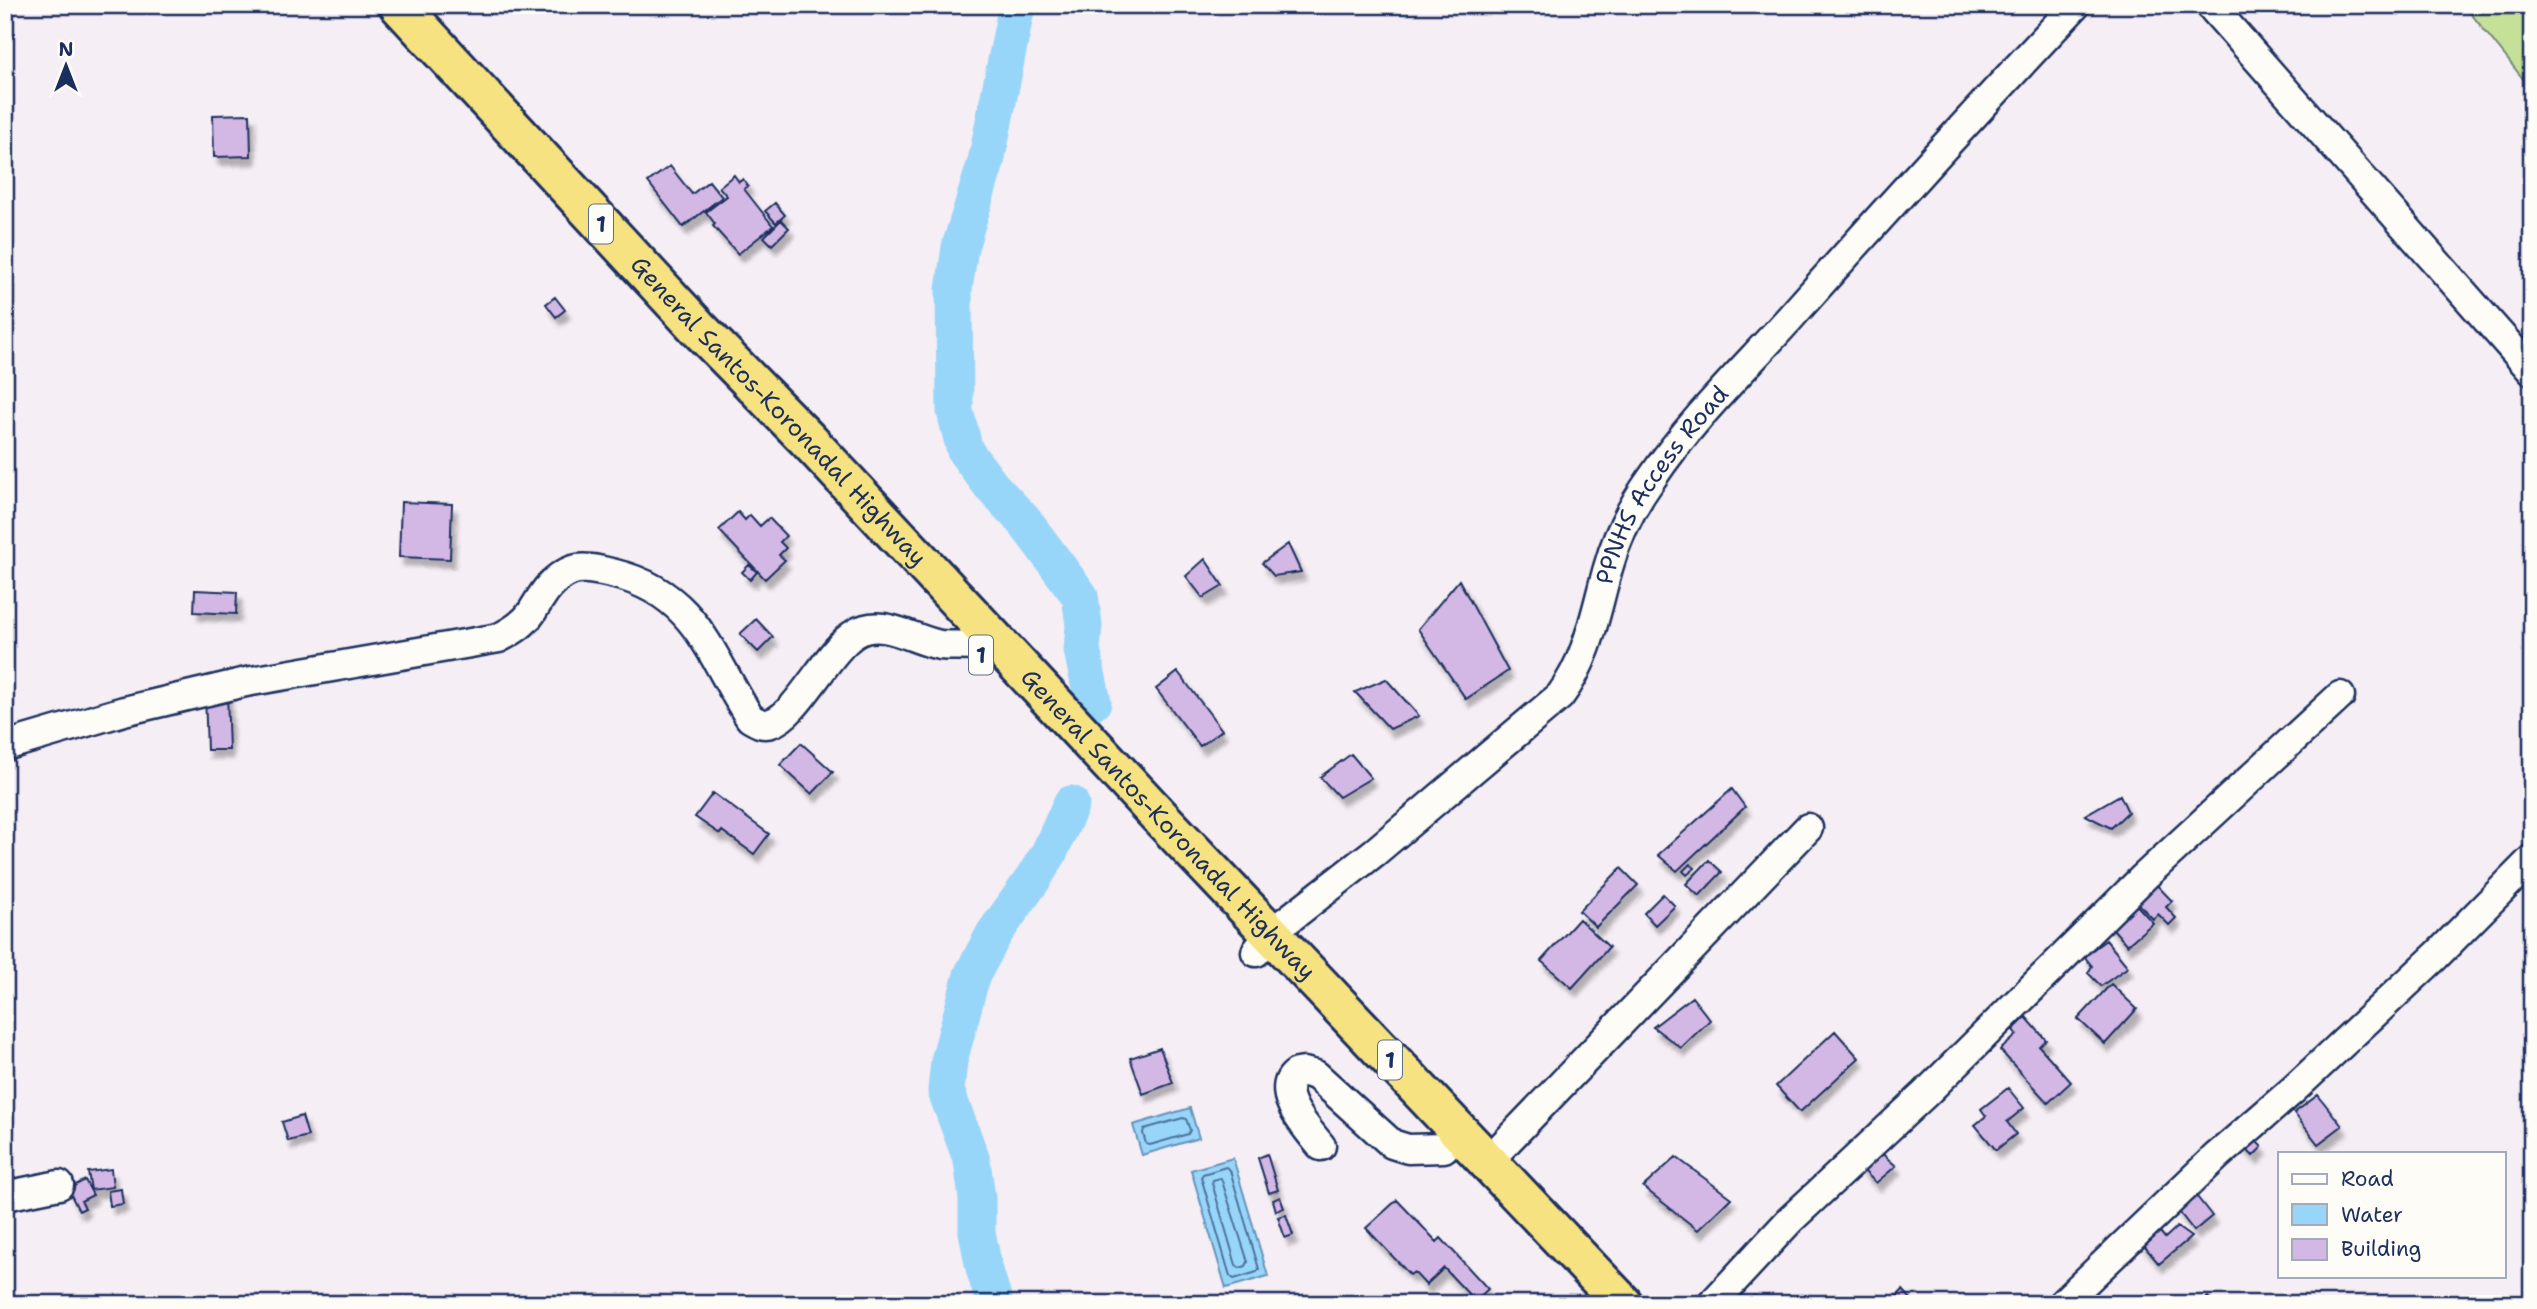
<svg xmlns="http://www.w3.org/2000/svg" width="2537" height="1309" viewBox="0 0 2537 1309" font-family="'Shantell Sans',sans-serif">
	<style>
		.green { fill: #c5e097; stroke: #70887a; stroke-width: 2 }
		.water { fill: #98d6f9; stroke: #6693bb; stroke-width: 2 }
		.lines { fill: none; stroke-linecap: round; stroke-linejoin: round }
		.shore { stroke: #4d729c; stroke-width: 2 }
		.river { stroke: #98d6f9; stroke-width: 37 }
		.building { fill: #d3b8e6; stroke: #1b2f5e; stroke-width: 2; filter: url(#shadow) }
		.minor-casing { stroke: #1b2f5e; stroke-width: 33 }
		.highway-casing { stroke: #1b2f5e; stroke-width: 44 }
		.minor { stroke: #fdfcf7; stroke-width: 28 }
		.highway { stroke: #f7e281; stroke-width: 38 }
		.labels { text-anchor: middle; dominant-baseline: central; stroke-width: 7; stroke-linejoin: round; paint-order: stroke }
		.shield { fill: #fdfcf7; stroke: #5f6c8c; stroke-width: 2 }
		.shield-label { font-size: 23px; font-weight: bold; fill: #1b2f5e }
		.street-label { font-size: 24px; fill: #1b2f5e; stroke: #fdfcf7 }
	</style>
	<defs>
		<filter id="shadow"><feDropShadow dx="4.5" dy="8" stdDeviation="2" flood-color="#0004"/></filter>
	</defs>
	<rect width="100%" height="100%" fill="#f5eef4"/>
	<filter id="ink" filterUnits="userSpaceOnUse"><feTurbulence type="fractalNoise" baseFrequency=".0143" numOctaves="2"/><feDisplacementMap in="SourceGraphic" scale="14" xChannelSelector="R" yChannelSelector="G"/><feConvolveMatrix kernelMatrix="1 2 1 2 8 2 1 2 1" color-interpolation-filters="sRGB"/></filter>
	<g filter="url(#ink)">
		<path class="green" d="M2466,5h66v85l-67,-84z"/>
		<path class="water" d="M1190,1108l9,30 -57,17 -9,-30z
			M1233,1158l35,118 -42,12 -35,-118z"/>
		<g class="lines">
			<path class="shore" d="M1183,1118l3,1 4,11 -2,4 -38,11 -4,-1 -3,-11 1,-4z
				M1226,1167l4,3 29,99 -2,3 -23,7 -4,-3 -29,-99 2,-3z
				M1221,1178l27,84 -2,4 -6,2 -4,-3 -24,-82 1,-3z"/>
			<path class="river" d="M1017,5l-31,157 -26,85 -6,43 1,121 10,40 27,36 32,34 56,75 4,29 -2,25 11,52
				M995,1304l-11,-36 -7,-36v-34l-5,-37 -26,-70 3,-30 23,-86 22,-41 39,-55 16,-26 22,-49"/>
		</g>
		<path class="building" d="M250,114l1,42 -37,1 -1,-42z
			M670,166l22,28 17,-13 13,16 -39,30 -35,-45z
			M734,175l5,7 4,-3 5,7 -4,3 29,37 -35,28 -25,-28 2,-2 -9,-12 21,-16 -8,-9z
			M775,203l10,12 -9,8 -11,-12z
			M781,220l8,8 -17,17 -8,-8z
			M555,297l10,13 -9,7 -10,-13z
			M401,502l51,2 -2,55 -51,-2z
			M738,512l7,8 5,-5 10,11 9,-8 17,18 -6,6 6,6 -7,7 6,5 -20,19 -46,-49z
			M1288,544l13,28 -27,4 -12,-13z
			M1205,559l18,27 -20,12 -17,-22z
			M749,565l8,7 -7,8 -8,-8z
			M1459,580l49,91 -42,28 -48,-70z
			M195,590l42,2 -1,22 -42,-2z
			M756,619l17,18 -15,15 -18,-18z
			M1178,672l44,58 -22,16 -44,-57z
			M1386,679l33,37 -29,13 -35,-37z
			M227,693l2,57h-22l-2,-56z
			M801,743l32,29 -21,22 -32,-29z
			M1351,754l20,24 -32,19 -19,-20z
			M1732,789l13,18 -68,64 -19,-16z
			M713,793l56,41 -15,20 -32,-23 -2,3 -25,-17z
			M2120,795l8,17 -17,16 -26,-13z
			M1709,860l13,12 -23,24 -13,-12z
			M1690,864l5,4 -8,7 -4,-4z
			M1621,868l17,17 -42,42 -17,-16z
			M2153,881l19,20 -6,6 10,11 -7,7 -11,-11 -5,5 -19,-20z
			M1663,894l12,12 -20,19 -11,-12z
			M2132,900l21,23 -26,22 -20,-23z
			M1579,919l30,28 -37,41 -31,-27z
			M2106,940l22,27 -27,19 -13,-13 4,-7 -8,-10z
			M2111,984l26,25 -32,35 -27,-25z
			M1692,997l18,23 -29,28 -28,-21z
			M2026,1017l20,23 -7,6 32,36 -23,21 -48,-53 17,-15 -4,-5z
			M1835,1031l24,27 -59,54 -24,-26z
			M1160,1048l13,35 -30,11 -13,-36z
			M2008,1088l16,20 -17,14 9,12 -20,16 -21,-25 11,-9 -5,-7z
			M2318,1095l24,31 -24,18 -24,-31z
			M302,1116l6,20 -20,5 -6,-19z
			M2251,1136l11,11 -9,9 -11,-11z
			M1877,1149l19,17 -20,17 -17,-17z
			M1267,1154l11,36 -9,3 -11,-35z
			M1676,1157l55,41 -33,32 -55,-43z
			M111,1169l2,18 -22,3 -3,-18z
			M85,1180l8,15 -12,6 4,7 -6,3 -11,-22z
			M121,1189l2,15 -13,2 -2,-15z
			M2194,1193l18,23 -18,15 -18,-23z
			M1280,1197l4,11 -8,3 -3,-11z
			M1397,1200l40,42 4,-4 47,51 -13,12 -31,-33 -18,17 -12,-13 -4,3 -44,-47z
			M1286,1215l7,20 -8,3 -7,-21z
			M2156,1227l9,11 12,-11 14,10 -32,27 -19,-23z
			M1903,1290l9,10 -4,4h-7l-6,-6z
			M1754,1296l12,8h-19z
			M2208,1297l7,7h-14z
			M102,1299l-1,5h-55l-1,-2z"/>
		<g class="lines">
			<g class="minor-casing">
				<g id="minor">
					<path d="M2210,5l322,366"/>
					<path d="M5,746l119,-35 122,-29 253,-44c13,-7 25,-14 33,-26 11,-18 19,-34 41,-42 13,-4 29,1 42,4 82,20 95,82 135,144 7,4 13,8 21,5 27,-8 57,-74 85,-90 26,-16 57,7 84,12 10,1 22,0 33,1"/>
					<path id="s1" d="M1256,952l15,-19 104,-81 185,-156c29,-39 35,-83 48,-128 9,-33 24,-62 44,-90 39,-58 91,-108 138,-160 94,-106 189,-210 286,-313"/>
					<path d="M1321,1146c-12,-15 -50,-56 -24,-73l7,-1 12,3 76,69 16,5 36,-1"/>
					<path d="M1487,1162l321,-334"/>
					<path d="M5,1196l54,-11"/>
					<path d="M1712,1304l78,-84 135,-126 219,-217 196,-181"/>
					<path d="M2062,1304l155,-148 76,-66 143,-134 96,-97"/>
				</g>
			</g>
			<g class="highway-casing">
				<g id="highway">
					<path id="s2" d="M399,5l298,322 110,112 352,377 464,488"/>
				</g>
			</g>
			<use href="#minor" class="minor"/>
			<use href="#highway" class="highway"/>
		</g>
	</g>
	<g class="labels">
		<g class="shield">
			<rect x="589" y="204.5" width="24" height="39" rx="5"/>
			<rect x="969" y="635.5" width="24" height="39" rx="5"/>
			<rect x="1378" y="1040.5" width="24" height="39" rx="5"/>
		</g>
		<g class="shield-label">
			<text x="601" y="224">1</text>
			<text x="981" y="655">1</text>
			<text x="1390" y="1060">1</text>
		</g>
		<g class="street-label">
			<text stroke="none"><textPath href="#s2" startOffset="556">General Santos-Koronadal Highway</textPath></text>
			<text stroke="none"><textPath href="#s1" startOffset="635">PPNHS Access Road</textPath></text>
			<text stroke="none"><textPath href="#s2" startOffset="1124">General Santos-Koronadal Highway</textPath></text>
		</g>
	</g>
	<rect width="2537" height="1309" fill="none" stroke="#fdfcf7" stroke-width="28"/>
	<rect x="14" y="14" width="2509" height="1281" fill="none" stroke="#1b2f5e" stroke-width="2.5" filter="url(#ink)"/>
	<rect x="2278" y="1152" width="228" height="126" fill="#fdfcf7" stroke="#a3aaba" stroke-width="2"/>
	<rect x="2292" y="1174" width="35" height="10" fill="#fdfcf7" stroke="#a3aaba" stroke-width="2"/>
	<text x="2341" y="1186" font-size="21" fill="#1b2f5e">Road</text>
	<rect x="2292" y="1204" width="35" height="21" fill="#98d6f9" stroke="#a3aaba" stroke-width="2"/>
	<text x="2341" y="1222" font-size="21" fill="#1b2f5e">Water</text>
	<rect x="2292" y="1239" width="35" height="21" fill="#d3b8e6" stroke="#a3aaba" stroke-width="2"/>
	<text x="2341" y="1256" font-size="21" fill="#1b2f5e">Building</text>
	<g transform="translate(66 66)" stroke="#fdfcf7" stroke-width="5" paint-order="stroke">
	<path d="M0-5L12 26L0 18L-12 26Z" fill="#1b2f5e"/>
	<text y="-10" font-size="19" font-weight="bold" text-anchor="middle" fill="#1b2f5e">N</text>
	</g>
</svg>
